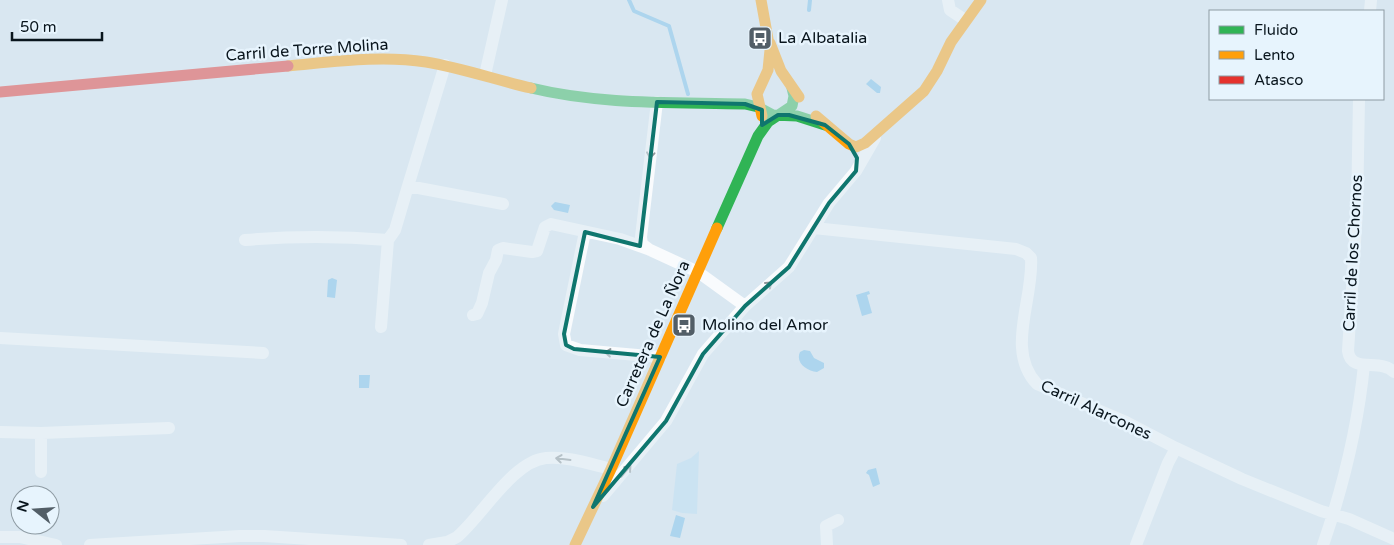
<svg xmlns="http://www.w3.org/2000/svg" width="1394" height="545" viewBox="0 0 1394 545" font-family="'Varela Round',sans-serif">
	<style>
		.pitch { fill: #bbddf4 }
		.water { fill: #78bfea }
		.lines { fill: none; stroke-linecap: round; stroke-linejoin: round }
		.stream { stroke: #78bfea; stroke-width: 4 }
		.street { stroke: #f9fbfd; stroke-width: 12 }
		.fast { stroke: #30b455; stroke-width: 11 }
		.slow { stroke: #ff9f0a; stroke-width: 11 }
		.jam { stroke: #e5322d; stroke-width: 11 }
		.oneway { stroke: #8d9498 }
		.marked { fill: none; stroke: #0f766e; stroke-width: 4; stroke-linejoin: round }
		.labels { text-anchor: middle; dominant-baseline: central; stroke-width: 5; stroke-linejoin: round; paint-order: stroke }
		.poi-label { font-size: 16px; fill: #09151d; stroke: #e7f4fd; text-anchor: start }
		.street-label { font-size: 16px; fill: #09151d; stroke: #e7f4fd }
	</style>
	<rect width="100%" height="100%" fill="#d9e7f1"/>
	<path class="pitch" d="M699,451l-2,63 -15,-1 -10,-3 5,-46 14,-6z"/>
	<path class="water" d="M871,79l10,8 -1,6h-3l-11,-9z
		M555,202l15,3 -2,8 -14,-3 -3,-4z
		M332,278l5,2 -2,18 -8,-1 1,-17z
		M869,291l1,3 -3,1 5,18 -10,3 -6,-21z
		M804,350l6,1 4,7 10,5v5l-7,4c-10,-1 -22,-9 -17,-20z
		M359,375h11l-1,13h-10z
		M876,468l4,16 -7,3 -4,-12 -3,-2 2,-3z
		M676,515l9,3 -5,20 -10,-2z"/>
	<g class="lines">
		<path class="stream" d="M629,0l5,11 35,15 19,68
			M809,10l1,-10"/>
		<path class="street" d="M948,0l2,10 15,10
			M1370,11l1,-11
			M485,75l17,-75
			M1359,99l-2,111 -9,141c3,23 32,7 46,21
			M408,186l37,-121
			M814,228l202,21 10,4 5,5c3,41 -26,92 6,126l89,38 50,26 66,31 79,32 28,8 45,20
			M585,232l-21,102 2,11 14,5 80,7
			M245,240c49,-4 94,-4 143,0l-7,87
			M388,240l7,-10 13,-44 95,18
			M650,250l-8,-6 -1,-7 16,-135
			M473,315l4,-1 5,-11 7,-30 7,-13 2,-10 5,-2 29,4 5,-1 8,-24 6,-3 69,15 28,10 50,23 47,34
			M0,338l263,15
			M0,432l41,1v39
			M41,433l128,-5
			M603,496l63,-75 37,-67 42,-48 44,-39 40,-64 27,-32 19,-33
			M0,537h20l36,8
			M90,545l150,-9h24l137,9
			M429,545l18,-3 10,-5c25,-21 56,-76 89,-79 21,-2 44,6 65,11
			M827,545l-1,-19 12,-6
			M1136,545l32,-82 8,-15
			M1323,545c20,-58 35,-119 41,-180"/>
		<path class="fast" d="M531,88c70,17 142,14 214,16l13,3 15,8 24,1 28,9
			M717,228l41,-92 10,-14 24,-16 2,-10 -2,-8"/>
		<path class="slow" d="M761,0l9,50 -2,20 -11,24 5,22
			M770,43l11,28 18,26
			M288,66c45,-4 92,-11 138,-4 36,6 70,18 105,26
			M816,116l33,28 7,3 9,-4 59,-52 13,-20 14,-29 30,-42
			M575,545l36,-76 106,-241"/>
		<path class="jam" d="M0,92l288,-26"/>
	</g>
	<defs><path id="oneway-shaft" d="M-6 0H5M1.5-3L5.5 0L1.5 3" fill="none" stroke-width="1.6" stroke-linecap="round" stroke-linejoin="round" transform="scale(1.25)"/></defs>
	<g class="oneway">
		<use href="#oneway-shaft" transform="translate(651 151) rotate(97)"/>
		<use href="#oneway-shaft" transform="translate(766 287) rotate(-41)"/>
		<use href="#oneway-shaft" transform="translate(612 353) rotate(-175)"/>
		<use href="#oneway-shaft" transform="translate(563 459) rotate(-173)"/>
		<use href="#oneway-shaft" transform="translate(626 471) rotate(-50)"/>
	</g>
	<path d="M0 0H1394V545H0ZM657,102l88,2 17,6v15l16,-10h11l36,10 24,19 8,14 -1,13 -27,32 -40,64 -44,39 -42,48 -37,67 -73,86 67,-150 -86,-8 -8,-4 -2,-11 21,-102 55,14z" fill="#d9e7f1" fill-opacity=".55" fill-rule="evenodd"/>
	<path class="marked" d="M657,102l88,2 17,6v15l16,-10h11l36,10 24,19 8,14 -1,13 -27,32 -40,64 -44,39 -42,48 -37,67 -73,86 67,-150 -86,-8 -8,-4 -2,-11 21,-102 55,14z"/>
	<defs>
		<g id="bus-square" transform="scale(1.25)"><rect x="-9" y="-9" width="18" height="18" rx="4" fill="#525e67" stroke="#e7f4fd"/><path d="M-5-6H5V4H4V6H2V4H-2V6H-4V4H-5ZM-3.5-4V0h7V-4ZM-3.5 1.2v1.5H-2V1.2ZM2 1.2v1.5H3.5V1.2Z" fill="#fff"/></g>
	</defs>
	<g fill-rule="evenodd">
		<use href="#bus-square" x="760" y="38"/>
		<use href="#bus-square" x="684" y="325"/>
	</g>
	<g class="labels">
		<g class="poi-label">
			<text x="778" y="38">La Albatalia</text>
			<text x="702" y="325">Molino del Amor</text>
		</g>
		<g class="street-label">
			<text transform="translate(307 50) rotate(-4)">Carril de Torre Molina</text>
			<text transform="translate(1353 253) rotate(-87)">Carril de los Chornos</text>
			<text transform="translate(653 334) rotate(-66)">Carretera de La Ñora</text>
			<text transform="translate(1096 410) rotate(25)">Carril Alarcones</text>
		</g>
	</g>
	<rect x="1209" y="10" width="175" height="90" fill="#e7f4fd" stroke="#8e9ba3"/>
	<rect x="1219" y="26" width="25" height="8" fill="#30b455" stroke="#8e9ba3"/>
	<text x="1254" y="35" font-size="15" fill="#09151d">Fluido</text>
	<rect x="1219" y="51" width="25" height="8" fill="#ff9f0a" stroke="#8e9ba3"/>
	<text x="1254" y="60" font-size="15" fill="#09151d">Lento</text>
	<rect x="1219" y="76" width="25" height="8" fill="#e5322d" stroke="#8e9ba3"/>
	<text x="1254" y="85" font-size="15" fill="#09151d">Atasco</text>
	<g transform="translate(35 510) rotate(287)"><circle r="24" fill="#e7f4fd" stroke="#8e9ba3"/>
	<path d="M0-4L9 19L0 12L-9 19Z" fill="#525e67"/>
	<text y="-8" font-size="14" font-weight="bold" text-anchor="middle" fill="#09151d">N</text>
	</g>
	<path d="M12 32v8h90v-8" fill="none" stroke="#09151d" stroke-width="2.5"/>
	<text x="20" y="32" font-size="15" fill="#09151d" stroke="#e7f4fd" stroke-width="4" paint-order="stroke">50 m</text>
</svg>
